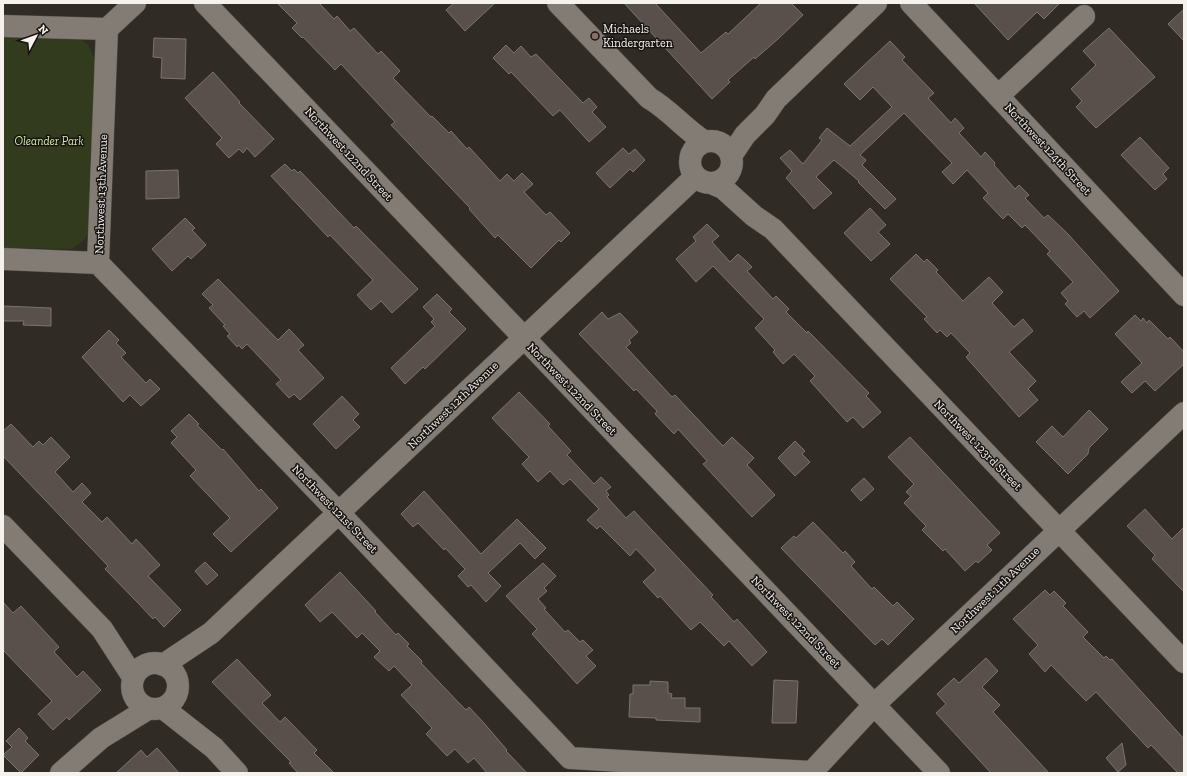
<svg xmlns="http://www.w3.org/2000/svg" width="1187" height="776" viewBox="0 0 1187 776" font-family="'Zilla Slab',serif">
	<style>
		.park { fill: #323b1e }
		.building { fill: #59504c; stroke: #7c736f }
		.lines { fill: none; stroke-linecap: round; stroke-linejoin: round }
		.minor-casing { stroke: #4d4944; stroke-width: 23 }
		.minor { stroke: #827c74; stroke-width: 22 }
		.education-dot { fill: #8d6e63; stroke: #171412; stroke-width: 1.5 }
		.labels { text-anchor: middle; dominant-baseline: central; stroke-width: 3; stroke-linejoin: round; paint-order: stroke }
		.poi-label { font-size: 12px; fill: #f5f2ee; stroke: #171412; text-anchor: start }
		.park-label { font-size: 12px; font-style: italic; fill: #d4e8aa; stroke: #171412 }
		.street-label { font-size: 12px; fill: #f5f2ee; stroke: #171412 }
	</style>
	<rect width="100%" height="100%" fill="#302c25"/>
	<path class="park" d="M3,35l74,2 11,8 7,14v165l-10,15 -13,10 -69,-1z"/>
	<path class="building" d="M277,3h42l15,16 3,-3 13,15 4,-3 24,26 3,-3 19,20 -7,7 38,39 1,-1 17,17 2,-2 16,18 2,-2 31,34 7,-7 7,7 8,-8 11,11 -9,8 22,23 4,-3 20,21 -9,9 -2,-2 -28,28 -33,-33 -3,3 -26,-29 1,-1 -79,-83 4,-3 -54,-58 -6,6 -32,-33 -1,1 -10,-10 5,-5z
		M454,3h41l-30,28 -19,-21z
		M624,3h31l46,50 25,-21 2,2 33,-31h30l12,12 -25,24 -23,20 -1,-2 -26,23 2,2 -18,17z
		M974,3h86l-16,16 -7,-7 -29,28z
		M1184,9v32l-16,-17z
		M1109,28l46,49 -59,51 -20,-21 6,-6 -11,-12 25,-24 -13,-14z
		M154,38l32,1 -1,40 -24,-1 1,-20 -9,-1z
		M890,41l15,16 -3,3 32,33 -6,5 23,25 4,-5 9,10 -5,5 22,24 4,-5 10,11 -1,2 21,24 4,-4 10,10 -4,3 19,20 4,-3 20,19 51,57 -29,27 -6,-7 -7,6 -12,-13 3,-3 -7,-8 12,-11 -26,-28 3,-3 -25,-26 -3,3 -14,-14 -5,5 -20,-21 5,-5 -21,-23 -14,14 -11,-12 10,-9 -48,-50 -44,42 6,5 -4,5 34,34 -11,10 -27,-27 1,-1 -25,-21 -18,17 16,16 -18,16 -28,-31 6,-7 -12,-13 10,-8 13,14 19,-24 -3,-2 8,-10 23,18 42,-39 -19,-20 -13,13 -16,-16z
		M506,45l8,8 7,-7 10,11 5,-3 47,49 6,-5 8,9 -5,5 14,15 -17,15 -29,-32 -7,6 -42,-44 -2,2 -16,-16z
		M213,72l27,30 -1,1 35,36 -19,18 -8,-9 -4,5 -4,-4 -10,9 -13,-14 6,-6 -37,-40z
		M1140,137l29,31 -6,6 4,5 -12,11 -34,-35z
		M623,148l6,6 6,-5 10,11 -12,12 -3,-3 -20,19 -14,-15z
		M285,164l7,7 2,-2 4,4 2,-2 54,57 2,-2 62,63 -26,24 -11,-12 -10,9 -14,-15 16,-15 -43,-45 -2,2 -57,-61z
		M178,170l1,28 -33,1v-28z
		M870,208l16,17 -8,7 12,12 -19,17 -27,-28z
		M185,218l10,10 -3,2 14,15 -15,14 -3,-3 -16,15 -20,-22z
		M707,224l12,12 -7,6 18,20 8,-8 7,6 7,7 -5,4 26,28 3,-3 13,13 -3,3 21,21 1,-2 61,62 -3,3 15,16 -18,16 -10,-11 -6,5 -37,-41 5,-5 -21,-22 -11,10 -10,-12 2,-2 -20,-22 9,-9 -51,-53 -17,16 -20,-23 20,-18 -3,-4z
		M916,254l8,8 3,-3 11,11 -2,2 27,29 26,-24 14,15 -11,11 22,24 9,-8 10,12 -24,21 27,29 -8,8 10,11 -19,17 -53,-60 4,-4 -19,-20 -4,4 -7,-7 -3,3 -13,-14 3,-2 -37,-38z
		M218,279l60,61 11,-11 15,16 -6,5 26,28 -24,22 -6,-6 -5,4 -13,-14 5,-4 -34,-36 -5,5 -3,-4 -2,2 -10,-11 3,-2 -7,-8 2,-1 -16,-17 4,-3 -11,-11z
		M437,294l15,15 -3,3 17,17 -41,40 -2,-2 -18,17 -14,-16 44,-42 -4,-4 3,-3 -11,-12z
		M3,306l48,2v18l-28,-1 1,-4h-21z
		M602,312l6,7 12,-6 18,19 -9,8 2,3 -5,4 46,50 3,-2 48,51 9,-9 22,21 -7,7 28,30 -23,22 -49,-53 4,-3 -29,-32 -4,5 -19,-20 2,-3 -21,-22 -2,2 -55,-57z
		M1135,315l6,6 2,-3 4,5 2,-3 19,19 2,-2 14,15v12l-29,27 -10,-10 -13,12 -11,-11 21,-19 -27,-29z
		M109,330l10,10 -3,3 10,10 -5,4 25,26 4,-4 10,10 -19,17 -11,-11 -7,7 -41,-45z
		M519,392l31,32 -2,2 23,25 -4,4 27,29 7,-7 10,10 -5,4 3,4 -2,2 19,21 8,-7 79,84 -2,2 23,25 3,-3 30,33 -15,14 -23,-25 -5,5 -24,-24 -9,8 -31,-34 -2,2 -15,-16 13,-12 -20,-21 -6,7 -30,-30 -3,3 -10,-9 12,-11 -29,-30 -7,6 -13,-14 -12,11 -16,-18 7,-7 -37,-39z
		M342,396l17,18 -6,6 7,7 -24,22 -23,-25z
		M1089,410l19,19 -19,19 -1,6 -20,20 -32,-32 16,-16 11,11z
		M189,414l10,10 -2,1 25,25 1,-1 36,42 2,-2 17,19 -47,44 -18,-18 17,-16 -40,-42 6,-6 -25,-27 6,-6 -6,-6z
		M11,424l22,23 6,-6 4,4 8,-8 19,20 -15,15 18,20 9,-9 9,10 -9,9 20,20 5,-5 25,27 4,-5 24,26 -12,11 33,34 -17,17 -9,-10 -2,2 -15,-16 -33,-34 3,-3 -105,-110v-25z
		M910,437l90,96 -13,12 5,5 -14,13 -2,-2 -11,10 -20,-22 -2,2 -21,-21 4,-4 -22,-23 7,-7 -5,-4 8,-8 -26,-27z
		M795,441l10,10 -3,3 8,8 -15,14 -17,-18z
		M864,478l10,11 -13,12 -10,-11z
		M424,491l57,63 36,-35 29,29 -11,11 -15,-16 -32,30 13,13 -15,16 -15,-17 -3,2 -10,-11 7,-7 -20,-21 -1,2 -26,-27 -5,4 -12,-13z
		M1145,509l27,30 12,-12v65l-32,-33 3,-4 -28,-29z
		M813,522l30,31 2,-2 10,11 -4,4 21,23 2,-2 19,19 4,-4 17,17 -26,26 -6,-6 -7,6 -94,-97 13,-12 2,2z
		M205,562l13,13 -11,10 -12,-14z
		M543,563l13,13 -12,12 3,3 -9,8 8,9 -2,1 21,23 3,-2 12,12 3,-2 10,10 -7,6 10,10 -19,18 -45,-50 5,-5 -31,-33z
		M340,572l36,39 -1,1 21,23 2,-2 11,11 -2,2 15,15 -1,2 38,40 7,7 3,-3 14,15 24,28 -1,1 21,22h-40l-13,-15 -6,5 -13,-14 -8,7 -21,-22 6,-6 -31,-33 11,-10 -18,-19 -5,5 -15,-14 6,-6 -18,-18 -5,5 -25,-26 -12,10 -15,-17z
		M1045,590l5,5 4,-4 12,12 -3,3 25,26 -5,5 21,21 2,-2 4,4 2,-1 72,80v34h-6l-27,-28 -3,3 -52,-56 -10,9 -35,-36 -6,7 -16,-18 9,-9 -25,-26z
		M3,602l10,11 8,-7 38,41 -5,5 23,25 6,-6 18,19 -32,30 -2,-3 -14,13 -15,-16 14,-13 -49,-51z
		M986,658l12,13 -16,16 18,18 -7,7 56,61h-58l-55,-60 10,-9 -9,-10 17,-16 5,5z
		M237,659l34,36 -9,8 18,19 5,-5 32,33 -3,3 20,20h-36l-9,-10 2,-1 -79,-80z
		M774,680l24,1 -2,42h-24z
		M650,681l18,1v11l4,1 -1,4h14v10h15v14l-44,-2v-2l-27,-1 1,-23h3v-9h17z
		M19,728l9,10 -3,3 14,14 -18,18 -18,-18 9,-8 -6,-6z
		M1122,743l4,22 -8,7 -12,-14z
		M157,748l22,25h-63l25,-23 6,7z"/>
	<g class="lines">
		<g class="minor-casing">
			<path id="minor" d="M205,3l734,770
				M558,3l91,95c21,12 35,31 56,44
				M911,3l273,292
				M3,26l104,3
				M998,96l86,-80
				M690 162a21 21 0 1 1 42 0a21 21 0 1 1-42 0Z
				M731,156l14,-21 20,-20 11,-16 100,-96
				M711,183l12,5 31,28 19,13 411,433
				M3,259l95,4
				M98,263l241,250 231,245
				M98,263l9,-234 28,-26
				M3,526l99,103 31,48
				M132 686a23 23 0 1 1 46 0a23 23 0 1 1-46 0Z
				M163,665l48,-32 484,-456
				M163,708l51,40 23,25
				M570,758l241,14
				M61,773l40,-35 47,-29
				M811,773l64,-69 309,-291"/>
		</g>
		<use href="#minor" class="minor"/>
	</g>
	<circle class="education-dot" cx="595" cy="36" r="4"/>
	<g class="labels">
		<g class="poi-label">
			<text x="603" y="29">Michaels<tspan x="603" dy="14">Kindergarten</tspan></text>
		</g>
		<g class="park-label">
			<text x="49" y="141">Oleander Park</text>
		</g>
		<g class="street-label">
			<text transform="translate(1048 149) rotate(47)">Northwest 124th Street</text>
			<text transform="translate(349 154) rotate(47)">Northwest 122nd Street</text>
			<text transform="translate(101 194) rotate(-88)">Northwest 13th Avenue</text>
			<text transform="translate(572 389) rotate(46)">Northwest 122nd Street</text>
			<text transform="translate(453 405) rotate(-44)">Northwest 12th Avenue</text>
			<text transform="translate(978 445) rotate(46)">Northwest 123rd Street</text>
			<text transform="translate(335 509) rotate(46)">Northwest 121st Street</text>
			<text transform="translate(995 590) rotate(-44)">Northwest 11th Avenue</text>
			<text transform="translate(796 622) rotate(46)">Northwest 122nd Street</text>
		</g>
	</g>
	<rect width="1187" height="776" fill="none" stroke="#f5f2ee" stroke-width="8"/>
	<g transform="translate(36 36) rotate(49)" stroke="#171412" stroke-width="3" paint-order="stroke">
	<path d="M0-3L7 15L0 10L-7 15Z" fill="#f5f2ee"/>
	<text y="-6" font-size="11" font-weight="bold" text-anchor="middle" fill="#f5f2ee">N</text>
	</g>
</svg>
